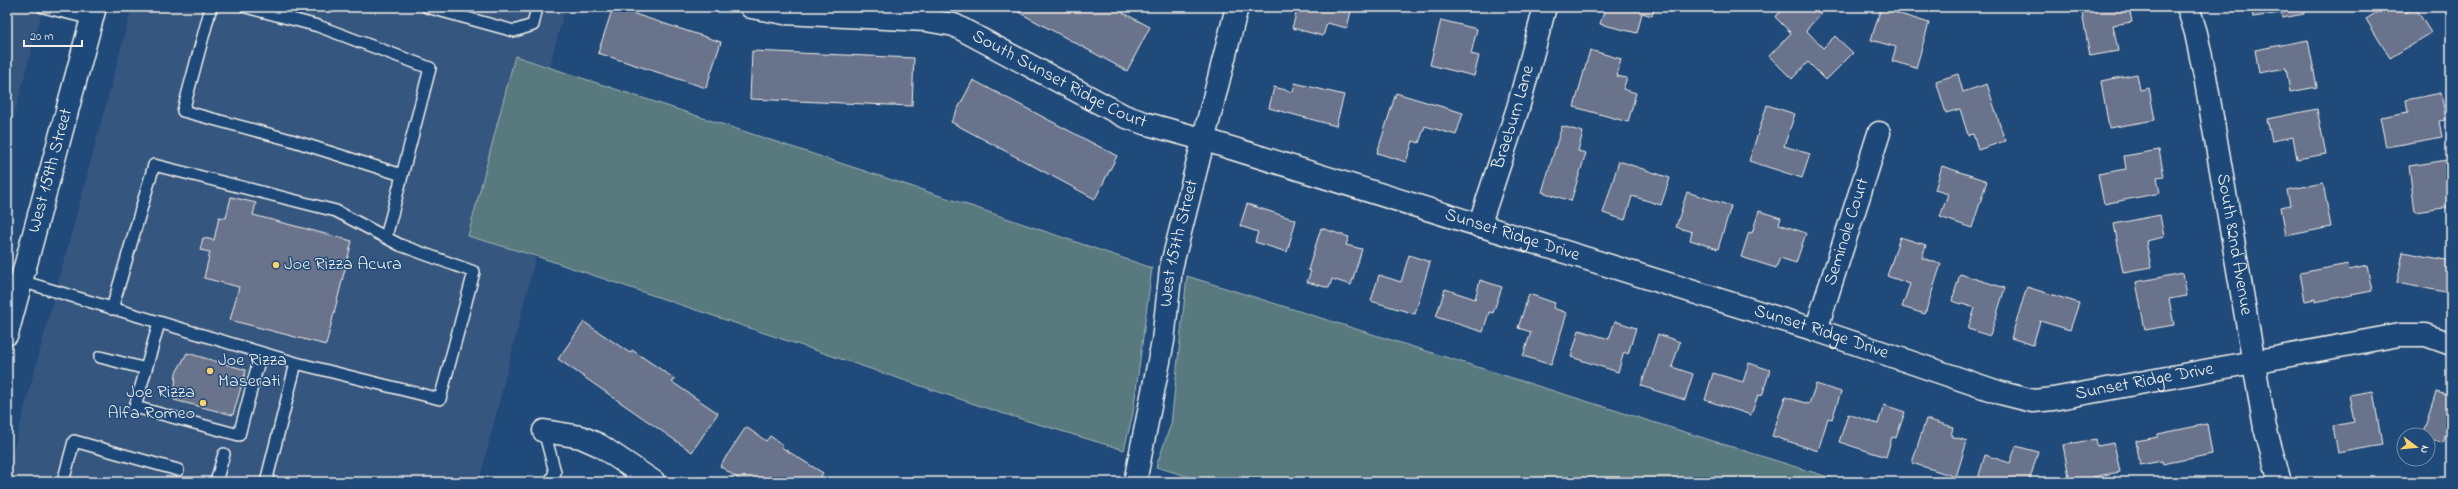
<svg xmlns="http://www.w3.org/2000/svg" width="2458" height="489" viewBox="0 0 2458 489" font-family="'Indie Flower',sans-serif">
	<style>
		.built { fill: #36567f }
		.green { fill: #597a7f; stroke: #a6b6b4 }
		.building { fill: #6b738c; stroke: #f4f1e8 }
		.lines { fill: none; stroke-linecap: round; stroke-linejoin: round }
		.service-casing { stroke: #f4f1e8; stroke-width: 14 }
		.minor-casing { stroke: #f4f1e8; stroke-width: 25 }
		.primary-casing { stroke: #f4f1e8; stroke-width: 25 }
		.service { stroke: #1f4a7a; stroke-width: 11 }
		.minor { stroke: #1f4a7a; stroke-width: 22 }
		.primary { stroke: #1f4a7a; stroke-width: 22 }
		.poi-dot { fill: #ffd166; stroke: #1f4a7a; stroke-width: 1.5 }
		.labels { text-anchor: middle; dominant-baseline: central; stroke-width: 3; stroke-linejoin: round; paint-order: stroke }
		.street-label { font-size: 18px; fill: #f4f1e8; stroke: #1f4a7a }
		.poi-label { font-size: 18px; fill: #f4f1e8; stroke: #1f4a7a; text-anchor: start }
	</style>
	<rect width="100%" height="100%" fill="#1f4a7a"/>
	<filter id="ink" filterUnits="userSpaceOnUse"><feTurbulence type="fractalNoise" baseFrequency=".025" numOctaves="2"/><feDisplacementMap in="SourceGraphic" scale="8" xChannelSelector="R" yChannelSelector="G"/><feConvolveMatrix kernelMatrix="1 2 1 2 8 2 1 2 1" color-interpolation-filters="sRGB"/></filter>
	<g filter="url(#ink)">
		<path class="built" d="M7,7h36l-36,135z
			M132,7h433l-15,59 -35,-10 -47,180 68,20 -57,226h-472v-9z"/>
		<path class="green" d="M515,56l459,151 178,61 -19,145 -9,37 -126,-38 -462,-156 -68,-20z
			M1187,276l657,206h-637l-51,-15 15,-43z"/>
		<path class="building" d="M613,7l108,35 -15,46 -108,-35z
			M1009,7h103l38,20 -23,44z
			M1298,7h54l-5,21 -20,-5 -4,13 -31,-8z
			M1603,7h52l-3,9 -10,-3 -5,20 -37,-9 5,-16z
			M1786,7h28l7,7 -15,16 17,18 12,-12 18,17 -27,27 -18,-18 -16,17 -23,-23 22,-23 -16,-16z
			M2086,7h43l3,15 -19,3 5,26 -28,5 -9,-48z
			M2251,7h52l1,7 -22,4 -1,-5 -28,4z
			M2385,7h16l4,6 10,-6 16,26 -41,25 -24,-39z
			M1881,8l48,15 -13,45 -24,-7 4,-14 -25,-7z
			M1441,20l36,9 -6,25 8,2 -5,20 -44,-11z
			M2308,40l9,47 -27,5 -4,-24 -27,5 -4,-23z
			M1590,50l31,9 -4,17 10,2 -4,11 13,4 -8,29 -54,-15z
			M752,51l162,7 -2,48 -162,-7z
			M1958,74l5,18 24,-8 18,57 -27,9 -5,-16 -5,1 -8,-26 -14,4 -10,-32z
			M2137,74l3,16 9,-2 6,32 -46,8 -8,-47z
			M973,80l144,76 -22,43 -144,-77z
			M1295,83l49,12 -8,31 -67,-18 5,-21 19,5z
			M1396,93l67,20 -7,22 -31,-9 -6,17 -6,-2 -7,21 -29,-9z
			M2441,93l5,27 -7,1 3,16 -56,10 -6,-30 28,-5 -2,-12z
			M1767,105l28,9 -11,32 26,8 -8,24 -53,-17z
			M2317,109l9,45 -29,5 -4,-22 -21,4 -5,-22z
			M1562,126l21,6 -5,19 8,2 -15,48 -29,-9z
			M2159,150l5,26 -7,1 3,16 -56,11 -6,-30 28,-5 -2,-13z
			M2447,160l2,17 2,-1v31l-36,5 -6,-46z
			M1619,161l51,17 -9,27 -29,-9 -7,24 -22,-7z
			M1942,166l45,15 -15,47 -32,-11 8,-23 -13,-4z
			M2323,183l8,44 -45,9 -5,-29 9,-2 -3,-15z
			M1687,192l44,14 -13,43 -28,-9 2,-8 -16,-5z
			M231,197l25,6 -3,12 99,26 -26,104 -96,-25 9,-33 -35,-9 6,-26 -10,-2 3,-12 11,2 5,-23 7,1z
			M1247,204l49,16 -9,32 -32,-10 3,-10 -18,-6z
			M1759,211l22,7 -2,6 27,9 -10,30 -16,-5 -4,10 -35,-11 8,-25 3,1z
			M2160,215l4,22 -18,4 5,26 -28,5 -9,-48z
			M1321,228l28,9 -3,8 16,4 -11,36 -19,-6 -3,9 -22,-6 4,-11 -3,-1z
			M1900,237l26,8 -4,13 19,6 -16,50 -23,-7 8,-23 -23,-8z
			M2403,252l48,9v32l-54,-10z
			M1409,255l21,7 -15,52 -44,-13 8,-26 22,7z
			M2348,264l1,6 18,-4 5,25 -57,11v-3l-10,2 -5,-28z
			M2183,273l4,23 -18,3 5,26 -29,5 -9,-48z
			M1960,274l45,14 -15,48 -22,-7 7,-21 -23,-7z
			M1480,280l22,7 -9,26 -4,-1 -6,20 -47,-15 9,-28 30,10z
			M2027,287l52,16 -9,27 -30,-9 -7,24 -22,-7z
			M1529,294l26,9 -2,5 14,5 -16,52 -28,-9 8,-24 -13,-4z
			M1615,321l21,7 -8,26 -4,-2 -6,20 -47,-15 8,-27 30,9z
			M584,322l46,31 2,-3 43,29 -3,3 46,31 -26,39 -134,-93z
			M1658,334l22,8 -8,25 21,7 -8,26 -44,-14z
			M187,353l59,17 -13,45 -59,-15 2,-27z
			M1749,363l21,7 -8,26 -4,-1 -7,20 -46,-15 8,-27 30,9z
			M1816,384l25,8 -9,27 -4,-1 -10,33 -46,-15 13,-39 24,7z
			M2373,391l9,54 -44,8 -5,-27 21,-4 -5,-27z
			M2436,392l15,4v40l-5,-2 -3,9 -15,-5v-3h-6z
			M1884,405l21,7 -9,26 -4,-1 -6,20 -47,-15 9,-28 30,10z
			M1926,419l27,8 -2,9 16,5 -11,36 -44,-14z
			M2207,424l5,30 -49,10 -1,-3 -22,4 -4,-24 22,-4v-3z
			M746,427l20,14 4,-5 13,9 -2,2 42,26 -3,5 5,4h-82l-23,-16z
			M2096,439l1,7 17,-3 6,29 -28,5 1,5h-23l-7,-37z
			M2016,446l22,6 -9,30h-52l8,-27 25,8z"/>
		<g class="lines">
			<g class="service-casing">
				<path id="service" d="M43,7l49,12
					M211,7l-28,104 108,29 111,35
					M246,7l72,19 112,42 -44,169
					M427,7l87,24 19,-6 4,-18
					M21,281l275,82 -30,119
					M112,309l42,-144 182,46 64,34 74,27 -34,127 -144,-36
					M100,357l46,12 13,-46
					M146,369l-11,38 104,28 22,-82
					M544,431l11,41 -5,10
					M63,482l11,-41 104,29
					M216,482l8,-28"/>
			</g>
			<g class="minor-casing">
				<g id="minor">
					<path id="s1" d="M751,7l33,6 142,7 28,5 170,91 20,7 58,16 614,191 185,63 32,8 20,-2 346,-64h27l25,9"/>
					<path id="s2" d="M2188,7l8,26 9,43 60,352 15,54"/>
					<path id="s3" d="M1479,226l39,-118 27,-101"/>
					<path id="s4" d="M1816,330l63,-197"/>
					<path d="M544,431l37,6 18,8 55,37"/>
					<path id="s5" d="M1135,482l28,-141 8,-73 66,-261"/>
				</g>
			</g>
			<g class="primary-casing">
				<g id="primary">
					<path id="s6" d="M7,334l88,-327"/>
				</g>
			</g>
			<use href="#service" class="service"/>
			<use href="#minor" class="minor"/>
			<use href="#primary" class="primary"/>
		</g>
	</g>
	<g class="poi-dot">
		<circle cx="276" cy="265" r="4"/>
		<circle cx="210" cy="371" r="4"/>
		<circle cx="203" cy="403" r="4"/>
	</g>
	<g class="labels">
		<g class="street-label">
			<text stroke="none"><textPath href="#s1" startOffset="323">South Sunset Ridge Court</textPath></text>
			<text stroke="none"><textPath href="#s3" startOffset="114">Braeburn Lane</textPath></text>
			<text stroke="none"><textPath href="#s6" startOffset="169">West 159th Street</textPath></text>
			<text stroke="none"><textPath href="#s4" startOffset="103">Seminole Court</textPath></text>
			<text stroke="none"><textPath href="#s1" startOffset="803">Sunset Ridge Drive</textPath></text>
			<text stroke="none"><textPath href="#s5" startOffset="243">West 157th Street</textPath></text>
			<text stroke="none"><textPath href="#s2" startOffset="242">South 82nd Avenue</textPath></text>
			<text stroke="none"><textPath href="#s1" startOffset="1127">Sunset Ridge Drive</textPath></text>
			<text stroke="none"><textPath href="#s1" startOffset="1463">Sunset Ridge Drive</textPath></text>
		</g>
		<g class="poi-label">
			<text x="284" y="265">Joe Rizza Acura</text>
			<text x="218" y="361">Joe Rizza<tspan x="218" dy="21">Maserati</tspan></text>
			<text x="195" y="393" text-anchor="end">Joe Rizza<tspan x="195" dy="21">Alfa Romeo</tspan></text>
		</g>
	</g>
	<rect width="2458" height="489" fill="none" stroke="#1f4a7a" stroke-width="24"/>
	<rect x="12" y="12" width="2434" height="465" fill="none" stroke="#f4f1e8" stroke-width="1.5" filter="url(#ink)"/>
	<g transform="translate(2416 447) rotate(106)"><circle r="19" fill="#1f4a7a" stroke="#748da6"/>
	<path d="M0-3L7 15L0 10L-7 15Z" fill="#ffd166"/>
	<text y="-6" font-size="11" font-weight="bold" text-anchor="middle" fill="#f4f1e8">N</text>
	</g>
	<path d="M24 40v6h58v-6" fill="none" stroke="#f4f1e8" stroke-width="2"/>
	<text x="30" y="40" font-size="12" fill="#f4f1e8" stroke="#1f4a7a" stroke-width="3" paint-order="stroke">20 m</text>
</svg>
